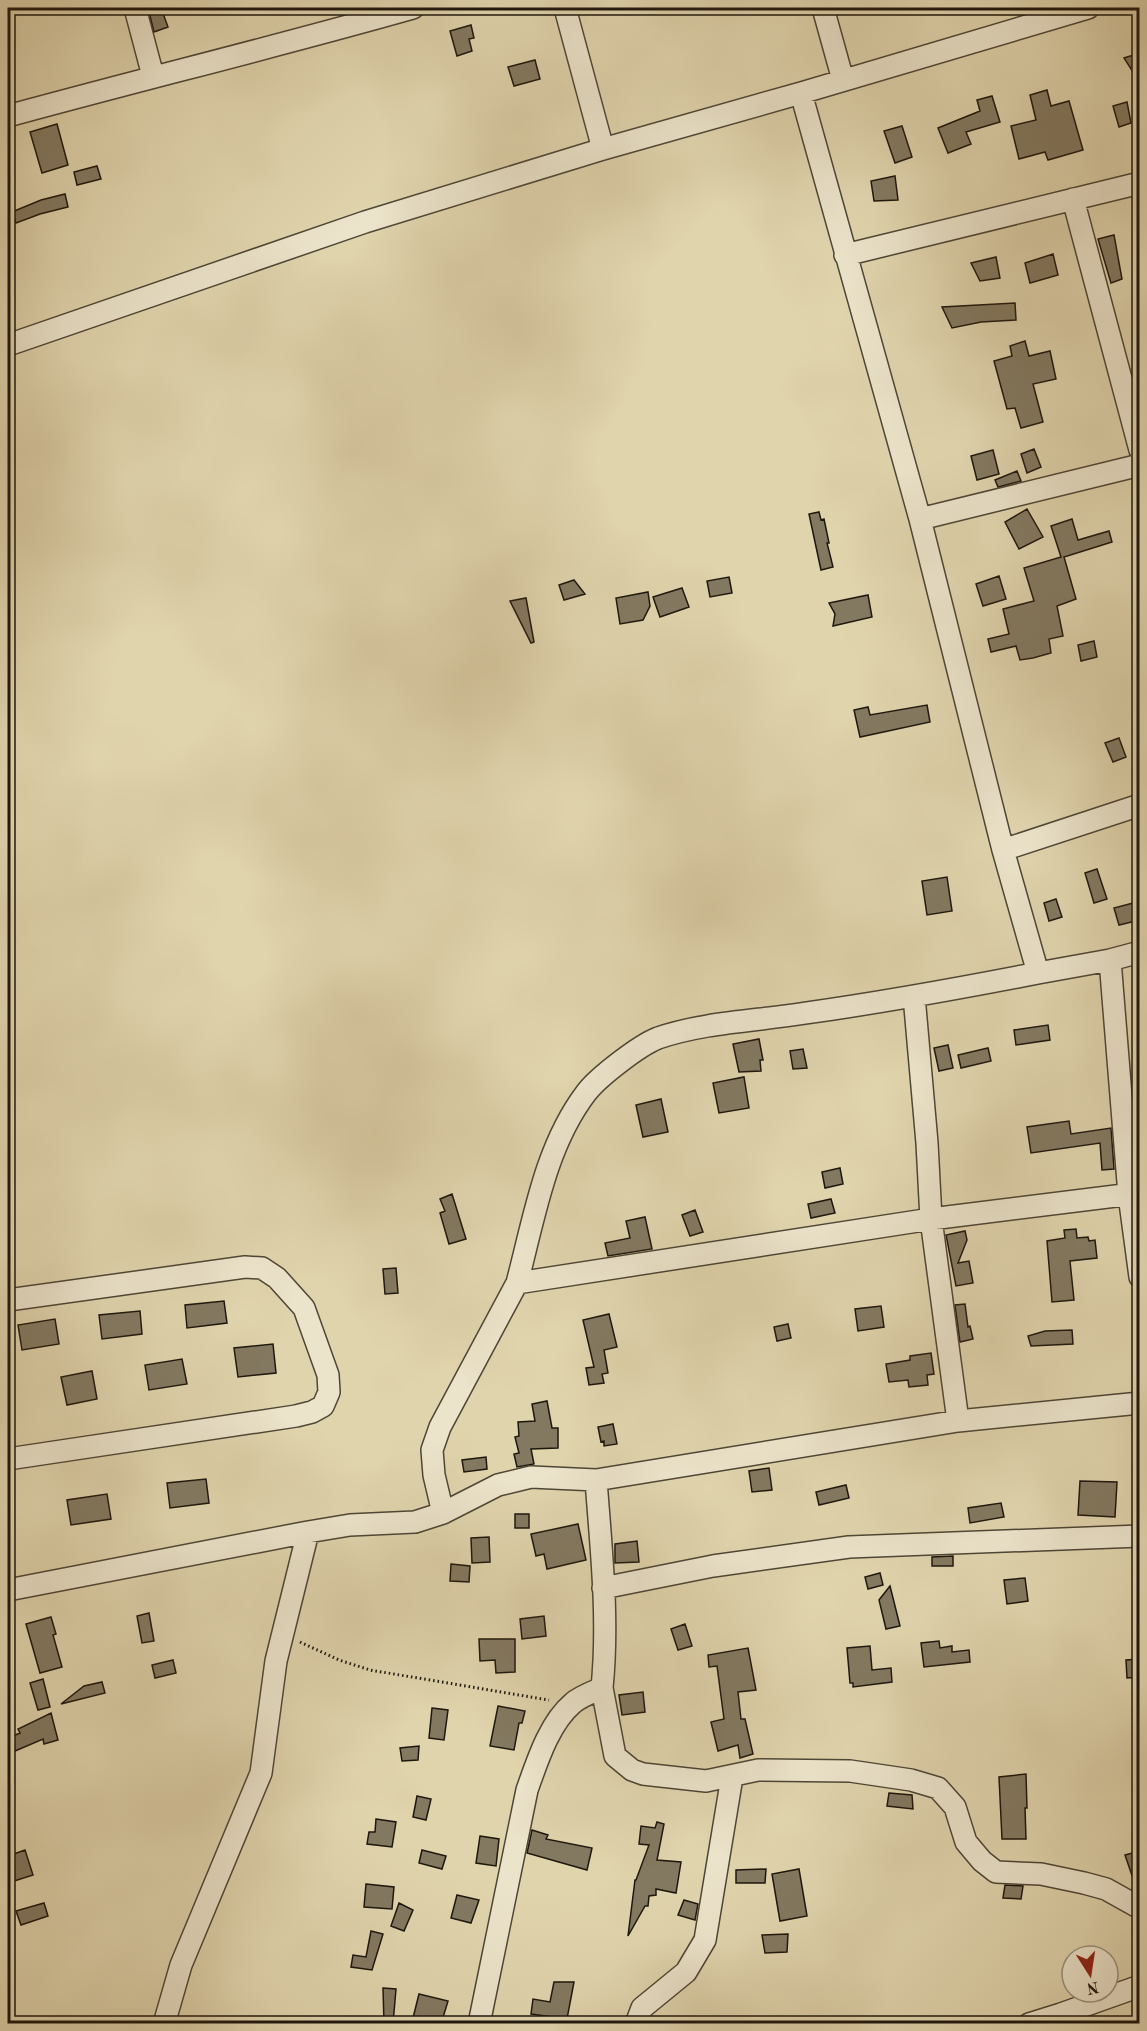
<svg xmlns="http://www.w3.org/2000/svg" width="1147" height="2031" viewBox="0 0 1147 2031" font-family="'Old Standard TT',serif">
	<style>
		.building { fill: #837961; stroke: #1e170e; stroke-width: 1.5 }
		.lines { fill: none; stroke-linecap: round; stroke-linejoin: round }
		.minor-casing { stroke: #4e4636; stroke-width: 24 }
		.path { stroke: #1e170e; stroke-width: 3; stroke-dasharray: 1.5 3; stroke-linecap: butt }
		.minor { stroke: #ebe3ca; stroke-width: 21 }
	</style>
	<rect width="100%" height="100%" fill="#e0d4ad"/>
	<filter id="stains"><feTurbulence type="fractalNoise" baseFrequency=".00333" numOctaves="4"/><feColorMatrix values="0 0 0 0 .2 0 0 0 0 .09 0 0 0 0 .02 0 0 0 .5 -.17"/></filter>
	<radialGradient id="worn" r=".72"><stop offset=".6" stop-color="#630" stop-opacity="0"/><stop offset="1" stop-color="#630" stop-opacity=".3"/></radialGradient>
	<path class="building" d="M148,8h13l7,19 -14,5z
		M471,25l3,13 -5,1 3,12 -15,5 -7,-25z
		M1140,53v30l-16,-25z
		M535,60l5,19 -26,7 -6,-19z
		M1047,90l4,16 18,-5 14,49 -35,10 -3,-8 -26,7 -8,-33 25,-6 -6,-25z
		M992,96l8,26 -34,10 5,12 -23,9 -10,-25 42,-17 -3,-11z
		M1127,102l4,21 -12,4 -6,-21z
		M57,124l11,41 -26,8 -12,-41z
		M902,126l10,31 -17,6 -11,-32z
		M97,166l4,13 -24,6 -3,-13z
		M895,176l3,24 -24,1 -3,-20z
		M65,194l3,13 -28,7 -24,9 -4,-11 29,-12z
		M1114,235l8,44 -11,4 -13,-44z
		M1053,254l5,21 -28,8 -5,-20z
		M996,257l4,21 -20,3 -9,-18z
		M1015,303l1,17 -35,2 -29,6 -10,-21z
		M1025,341l4,15 21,-5 6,28 -23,5 10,38 -22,6 -6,-20 -8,1 -13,-48 18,-5 -2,-10z
		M1034,449l7,18 -14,6 -6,-19z
		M993,450l6,24 -22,6 -6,-24z
		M1017,471l4,10 -23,6 -3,-7z
		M1027,509l16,28 -24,12 -14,-27z
		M819,512l2,8 3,-1 5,24h-2l6,24 -12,3 -12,-56z
		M1072,519l6,21 31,-9 3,11 -48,15 12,42 -19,7 6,30 -14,3 2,14 -18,5 -13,2 -4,-14 -25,6 -3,-13 21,-5 -6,-25 31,-8 -10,-33 37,-11 -10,-31z
		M999,576l7,23 -23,7 -7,-22z
		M729,577l3,16 -22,4 -3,-16z
		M574,580l11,14 -21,6 -5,-15z
		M682,588l7,19 -29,10 -7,-20z
		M648,592l2,14 -7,14 -23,4 -4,-26z
		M868,595l4,22 -39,9 2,-12 -6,-11z
		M526,598l8,44 -3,1 -21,-42z
		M1094,641l3,16 -16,4 -3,-16z
		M927,705l3,17 -70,15 -6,-27 14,-3 2,8z
		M1119,738l7,19 -13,5 -8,-19z
		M1097,869l10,30 -13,4 -9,-30z
		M947,877l5,34 -25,4 -5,-34z
		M1056,899l6,18 -13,4 -5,-18z
		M1137,902l3,18 -21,5 -5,-17z
		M1048,1025l2,15 -34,5 -2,-15z
		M759,1039l4,21h-3l1,11 -22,1 -6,-28z
		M948,1045l5,23 -14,3 -5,-23z
		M988,1048l3,13 -30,7 -3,-13z
		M803,1049l4,19 -14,1 -3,-18z
		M744,1077l5,31 -30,5 -6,-30z
		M661,1099l7,33 -25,5 -7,-32z
		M1069,1121l2,13 40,-6 3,41 -12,1 -2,-27 -69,10 -4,-26z
		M840,1168l3,16 -18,4 -3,-16z
		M452,1194l14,45 -17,5 -9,-31 5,-2 -5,-12z
		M831,1199l4,14 -24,5 -3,-14z
		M695,1210l8,22 -13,4 -8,-21z
		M645,1217l7,32 -44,7 -3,-13 25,-5 -4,-17z
		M1076,1229l1,9 11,-1 1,4 6,-1 2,18 -27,3 4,39 -22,2 -5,-61 18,-3 -1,-8z
		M965,1231l2,9 -9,23 11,-2 4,22 -17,3 -10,-51z
		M396,1268l2,25 -13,1 -2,-25z
		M224,1301l3,22 -40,5 -2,-23z
		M965,1304l3,23 2,-1 3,13 -13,3 -5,-37z
		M881,1306l3,21 -26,4 -3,-22z
		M140,1311l2,23 -40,5 -3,-24z
		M609,1314l8,33 -13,3 4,23 -6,1 2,9 -15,2 -3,-17 8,-1 -11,-47z
		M55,1319l4,25 -37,6 -4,-25z
		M788,1324l3,14 -14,3 -3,-14z
		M1072,1330l1,14 -42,2 -3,-10 17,-5z
		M273,1344l3,29 -38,4 -4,-29z
		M931,1353l3,21 -7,1 1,10 -19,2 -1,-7 -19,2 -3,-18 24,-4v-4z
		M182,1359l5,25 -38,6 -4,-25z
		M92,1371l5,28 -30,6 -6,-28z
		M547,1401l5,27h6v20l-27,1 3,15 -17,3 -3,-13 5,-1 -4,-16 4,-1 -1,-14 17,-1 -3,-17z
		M613,1424l4,20 -13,2v-5l-3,1 -3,-15z
		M486,1457l1,12 -23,3 -2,-12z
		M769,1468l3,22 -20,2 -3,-21z
		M206,1479l3,24 -39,5 -3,-25z
		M1080,1481l37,1 -2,35 -37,-2z
		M846,1485l3,13 -30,7 -3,-13z
		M107,1494l4,25 -40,6 -4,-25z
		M1001,1503l3,14 -34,6 -2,-15z
		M515,1514h14v14h-14z
		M578,1524l8,36 -39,9 -3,-15 -8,2 -5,-22z
		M489,1537l1,25 -18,1 -1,-25z
		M637,1541l2,21 -24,1v-19z
		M953,1556v10h-21v-9z
		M451,1564l19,2 -1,16 -19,-1z
		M880,1573l3,12 -15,4 -3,-12z
		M1025,1578l3,23 -21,3 -3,-24z
		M890,1586l10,40 -14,3 -7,-29z
		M149,1613l5,28 -12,2 -5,-27z
		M544,1616l2,20 -24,3 -2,-20z
		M51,1617l5,17 -3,1 9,32 -22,6 -14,-49z
		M685,1624l7,22 -14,4 -7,-21z
		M479,1639h36v33l-19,1 -1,-13 -15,1z
		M939,1641l1,7 12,-2v6l17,-2 1,12 -46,5 -3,-24z
		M870,1646l2,24 19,-2 1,14 -39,5v-4h-3l-3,-35z
		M748,1648l8,42 -18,2 3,27h4l8,35 -13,4 -2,-13 -20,6 -7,-29 13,-3 -7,-53 -8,1 -1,-12z
		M1140,1659v18l-13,1 -1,-18z
		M173,1660l3,13 -21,5 -3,-13z
		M43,1679l7,28 -12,3 -8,-27z
		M102,1682l3,11 -44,11 23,-18z
		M643,1692l2,20 -23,3 -3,-20z
		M498,1706l27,5 -3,12h-3l-5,27 -24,-4z
		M432,1708l16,2 -4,30 -15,-2z
		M51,1713l7,27 -14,4 -1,-5 -35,15v-16l12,-5 -2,-4z
		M419,1746l-1,14 -16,1 -2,-13z
		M1026,1774l1,34h-2l1,31h-24l-3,-62z
		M889,1793l23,2 1,14 -26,-3z
		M417,1796l14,3 -5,21 -13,-3z
		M376,1819l20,3 -4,25 -25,-3 2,-12h6z
		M657,1822l7,2 -7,36 24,2 -5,31 -20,-4v6l-7,1 -1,10h-3l-17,30 7,-56h1l13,-35 -10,-1 2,-18 14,2z
		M532,1830l16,5 -2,4 46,9 -5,22 -60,-17z
		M480,1836l19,3 -3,27 -20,-3z
		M25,1850l8,25 -25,8v-27z
		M422,1850l24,6 -4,13 -23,-6z
		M1140,1851v38l-3,1 -12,-35z
		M766,1869l-1,14h-29v-13z
		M799,1869l8,47 -27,5 -8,-47z
		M366,1884l28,3 -2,22 -28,-2z
		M1005,1885l18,1 -2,13 -18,-1z
		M457,1895l22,5 -8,23 -20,-5z
		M684,1900l14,4 -3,16 -17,-5z
		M44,1903l4,13 -27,9 -5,-14z
		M399,1903l14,7 -9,21 -13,-5z
		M371,1931l12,3 -11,36 -21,-3 2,-12 13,2z
		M788,1934l-1,18 -22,1 -3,-18z
		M554,1982h20l-7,37 -36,-5 2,-15 17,3z
		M383,1988l13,1 -3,35h-9z
		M419,1994l29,7 -7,23 -28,-6z"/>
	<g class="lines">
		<g class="minor-casing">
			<path id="minor" d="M135,8l18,68
				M565,8l38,141
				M823,8l20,72
				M801,93l119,426 83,331 35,123 72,-13 30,-8
				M8,116c135,-37 271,-70 405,-108
				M1073,199l67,251
				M845,255l295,-72
				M8,345l357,-123 238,-73 198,-56 287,-85
				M920,519l220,-54
				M1003,850l137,-45
				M1110,960l19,235 11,82
				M914,996l13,147 4,76 27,202
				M517,1283c17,-64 28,-136 69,-190 12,-16 54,-48 72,-55 47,-16 99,-17 148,-25 78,-11 155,-25 232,-40
				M8,1300l237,-33 17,1 15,10 27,30 24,67 1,17 -6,14 -11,6 -16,4 -288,43
				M443,1513l-9,-38 -2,-25 8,-23 77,-144 414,-64 209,-26
				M603,1588l110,-22 136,-19 291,-11
				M8,1590l300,-58 42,-7 65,-3 28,-9 55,-28 33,-8 65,3 362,-59 182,-18
				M602,1688l13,68 17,14 11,4 63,7 52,-11 92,1 61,9 27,8 17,19 11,35 16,19 14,11 45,2 43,9 22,6 34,19
				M164,2024l17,-59 80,-192 15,-112 32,-129
				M479,2024l48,-234c10,-28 22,-67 46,-87 8,-7 20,-11 29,-15 7,-69 -1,-140 -6,-208
				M636,2024l6,-16 44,-36 19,-32 27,-163
				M1029,2024l32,-10 79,-28"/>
		</g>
		<path class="path" d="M300,1642l39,18 31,10 179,30"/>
		<use href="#minor" class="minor"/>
	</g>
	<rect width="1147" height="2031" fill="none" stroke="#e0d4ad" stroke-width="30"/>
	<rect x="9" y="9" width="1129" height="2013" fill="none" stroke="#1e170e" stroke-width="3"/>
	<rect x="15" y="15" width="1117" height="2001" fill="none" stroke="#1e170e" stroke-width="1.5"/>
	<g transform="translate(1090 1974) rotate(168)"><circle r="28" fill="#ebe3ca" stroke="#99917f" stroke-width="1.5"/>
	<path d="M0-4.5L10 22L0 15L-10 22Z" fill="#8f2418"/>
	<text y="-9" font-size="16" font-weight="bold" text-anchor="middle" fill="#1e170e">N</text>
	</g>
	<rect width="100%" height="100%" filter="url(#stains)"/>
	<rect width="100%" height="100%" fill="url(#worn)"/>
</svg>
